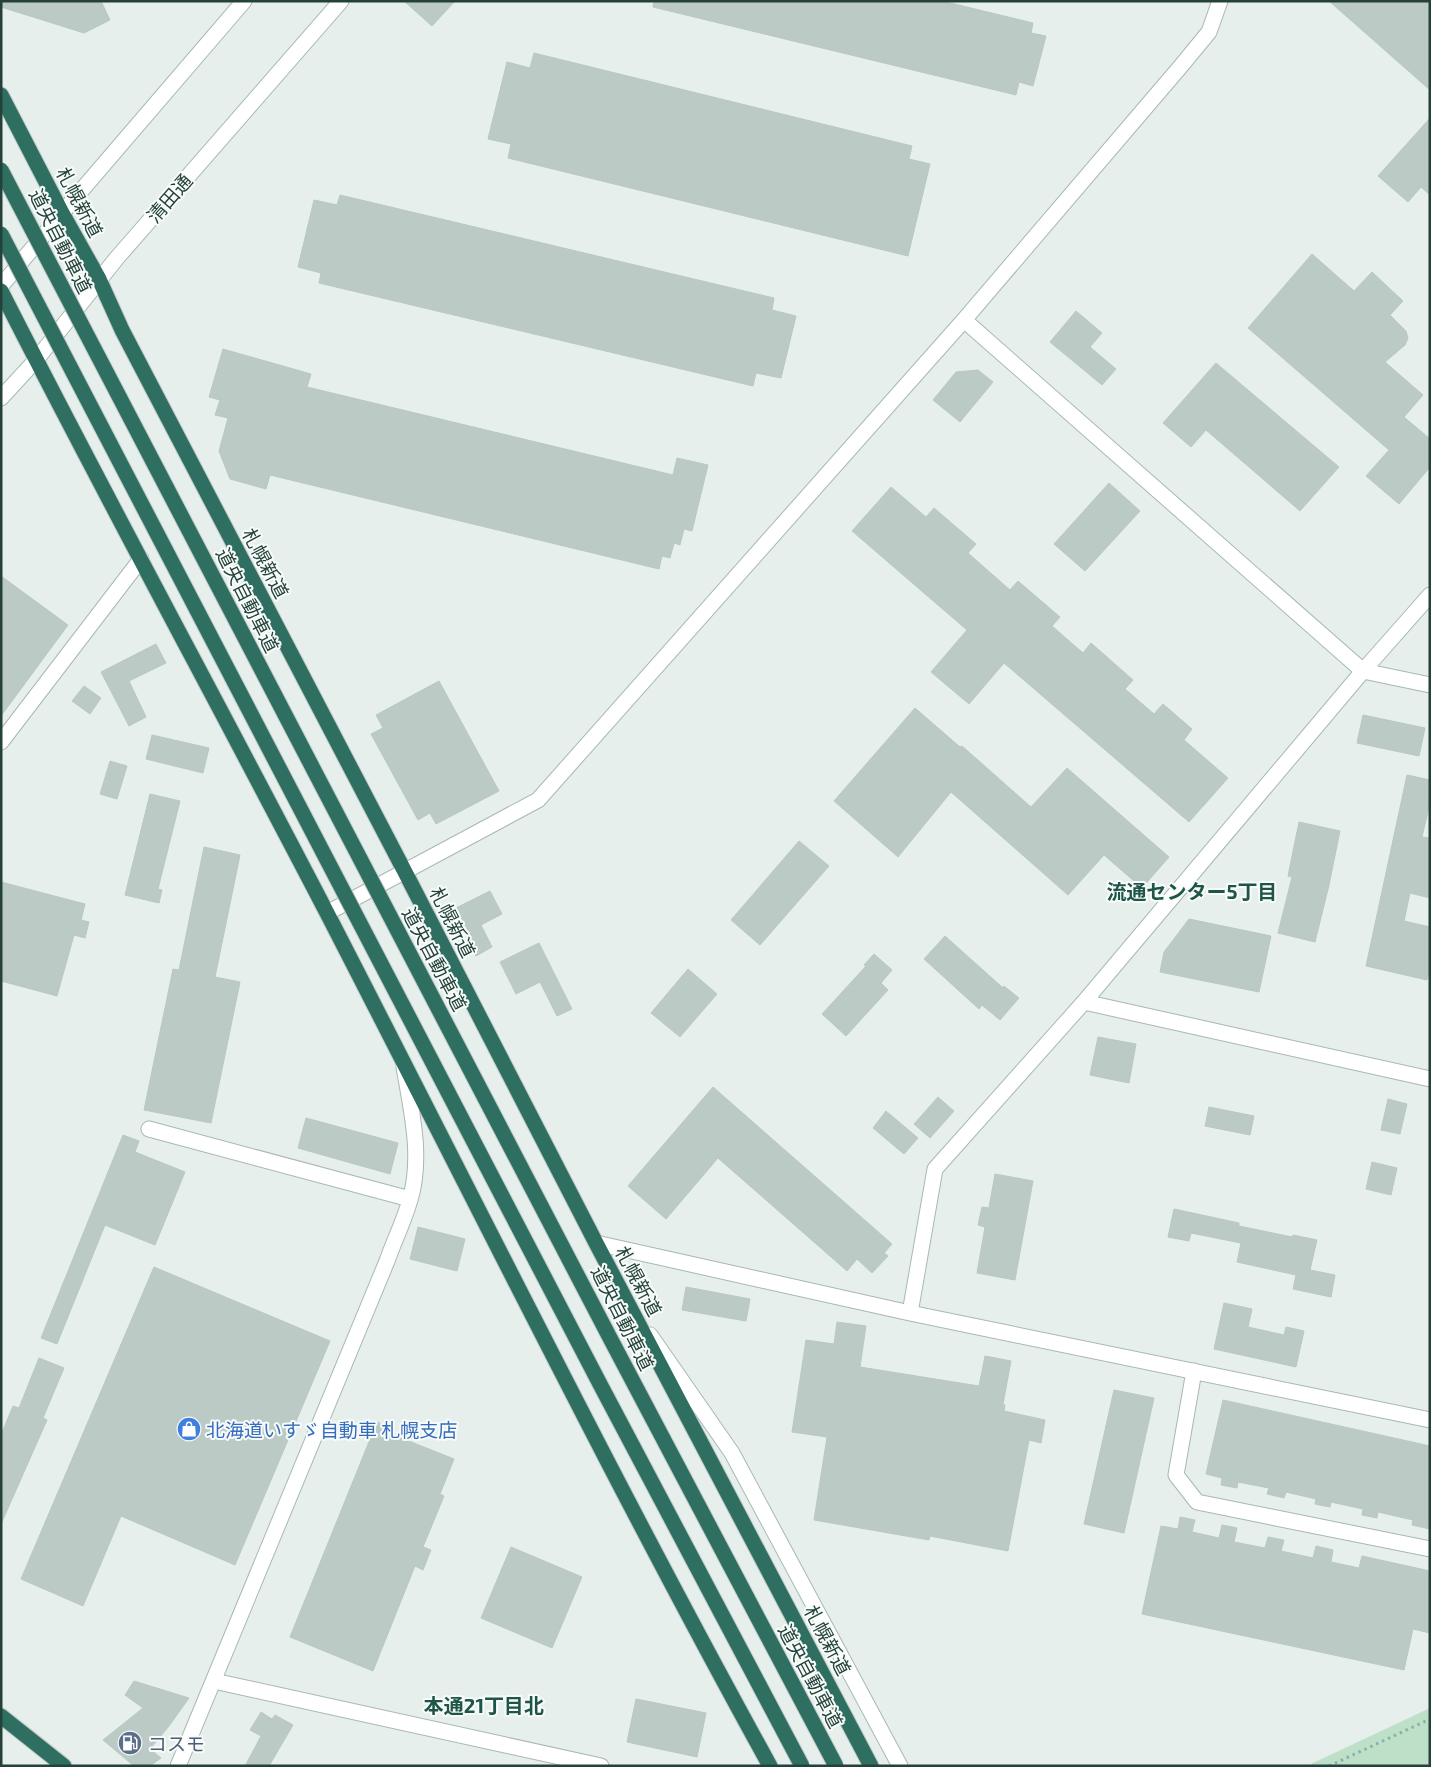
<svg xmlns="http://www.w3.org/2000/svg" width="1431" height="1767" viewBox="0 0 1431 1767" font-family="'Exo 2','Noto Sans JP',sans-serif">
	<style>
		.green { fill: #bfe0c8 }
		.building { fill: #bbcac4; stroke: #b8c9c2 }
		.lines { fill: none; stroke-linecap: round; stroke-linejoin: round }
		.minor-casing { stroke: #a8b8b2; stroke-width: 17 }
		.highway-casing { stroke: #c2cac8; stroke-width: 17 }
		.path { stroke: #86b3a5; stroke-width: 3; stroke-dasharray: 2.5 4; stroke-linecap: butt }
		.minor { stroke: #fff; stroke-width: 15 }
		.highway { stroke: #2f6f62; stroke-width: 15 }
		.highway-bridge-casing { stroke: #c2cac8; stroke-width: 17; stroke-linecap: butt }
		.highway-bridge { stroke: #2f6f62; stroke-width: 15 }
		.labels { text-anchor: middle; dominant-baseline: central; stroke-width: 4; stroke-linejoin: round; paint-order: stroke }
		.street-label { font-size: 19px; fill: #24423a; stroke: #f7fbf9 }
		.shop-label { font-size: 19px; fill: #366cbe; stroke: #f7fbf9; text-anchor: start }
		.service-label { font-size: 19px; fill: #4e5e75; stroke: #f7fbf9; text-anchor: start }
		.neighbourhood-label { font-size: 20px; font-weight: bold; fill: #1f5548; stroke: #f7fbf9 }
	</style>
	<rect width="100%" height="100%" fill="#e6efeb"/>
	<path class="green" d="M1430,1708v58h-121l4,-3z"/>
	<path class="building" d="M1,1h100l9,19 -26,13 -83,-26z
		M404,1h51l-23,25z
		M654,1h288l91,22 -2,10 15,3 -13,50 -14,-4 -3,13 -363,-88z
		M1329,1h101v89z
		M534,53l378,93 -3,13 21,5 -22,92 -400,-98 3,-14 -23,-5 19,-77 23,6z
		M1430,118v77l-9,-8 -13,15 -30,-26z
		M340,195l434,103 -2,12 24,6 -15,62 -25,-5 -3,13 -434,-103 2,-10 -23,-6 16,-67 23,5z
		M1312,254l42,37 18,-19 31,29 -13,14 16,16 2,7 -3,7 -20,17 38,33 -19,22 26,22v28l-31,37 -33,-28 23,-26 -141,-122z
		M1076,311l26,22 -12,14 26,22 -14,16 -52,-43z
		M223,349l88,25 -4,13 366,88 4,-17 31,7 -16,66 -8,-2 -4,16 -6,-2 -4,15 -8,-2 -3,13 -389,-94 -4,14 -36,-10 -11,-28 9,-33 -13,-3 5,-15 -11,-3z
		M1216,363l123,104 -39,44 -94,-81 -15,17 -28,-24z
		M978,370l15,12 -33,40 -27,-22 23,-28z
		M1109,483l31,28 -55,60 -31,-27z
		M891,487l35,30 8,-9 42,36 -8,9 42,37 8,-9 42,36 -8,9 31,27 8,-10 42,37 -8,9 29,25 9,-10 29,25 -8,11 44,38 -39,44 -185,-159 -35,41 -38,-32 36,-42 -115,-99z
		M1,576l67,49 -67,91z
		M156,644l10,19 -37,18 17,36 -17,9 -28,-54z
		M439,681l60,110 -63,33 -6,-11 -12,7 -47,-86 12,-6 -7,-13z
		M84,686l17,12 -11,16 -18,-13z
		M915,708l45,39 2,-1 69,61 36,-39 102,89 -27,31 -38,-33 -36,40 -117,-103 -53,65 -64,-56z
		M1363,715l62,13 -6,28 -62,-13z
		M152,735l57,13 -6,25 -57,-14z
		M110,761l17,5 -10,33 -17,-5z
		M1407,775l23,5v23l-8,34 8,1v60l-20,-5 -6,28 26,6v42l-3,11 -61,-14z
		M150,794l30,7 -22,88 4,1 -3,13 -34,-8z
		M1299,822l41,9 -11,54 -14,57 -37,-9 14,-56 -4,-1z
		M799,841l30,25 -69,79 -29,-25z
		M204,847l36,8 -25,122 25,5 -29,141 -67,-13 29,-141 6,1z
		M1,882l84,22 -4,16 8,2 -4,16 -11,-3 -17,61 -56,-15z
		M490,891l12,23 -21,11 11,22 -16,9 -9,-18 4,-2 -15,-28z
		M1189,919l82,17 -12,56 -99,-20 4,-20z
		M945,936l58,52 1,-2 15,12 -19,22 -18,-15 -3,4 -55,-50z
		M539,943l33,66 -15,7 -17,-34 -24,12 -16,-32z
		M874,954l18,16 -11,13 7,7 -42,46 -24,-22 44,-48 -2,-1z
		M688,969l29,25 -37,43 -29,-24z
		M1098,1037l38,7 -7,39 -39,-8z
		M713,1087l179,157 -8,9 4,3 -16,17 -15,-14 -10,12 -129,-113 -52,61 -38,-33z
		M938,1097l16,14 -24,27 -16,-14z
		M1388,1099l19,5 -7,30 -19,-4z
		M1209,1107l45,9 -4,19 -45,-9z
		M886,1111l32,27 -14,16 -31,-26z
		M306,1118l92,25 -8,31 -92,-26z
		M123,1135l16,6 -4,11 50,20 -30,73 -50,-20 -48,119 -16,-6z
		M1372,1162l25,6 -6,27 -25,-6z
		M995,1174l38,7 -18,99 -38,-7 8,-46 -7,-2 4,-18 7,1z
		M1174,1209l65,14v3l53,11 1,-2 24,5 -7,30 25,5 -4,22 -38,-8 3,-14 -59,-13 4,-19 -50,-10 -2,8 -21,-4z
		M418,1227l47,12 -8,32 -47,-12z
		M154,1267l176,74 -95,224 -114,-49 -38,90 -62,-27z
		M686,1287l64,12 -4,22 -64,-11z
		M1224,1303l28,6 -4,18 36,8 2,-8 18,4 -8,36 -82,-18z
		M837,1322l29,4 -6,41 119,19 6,-30 26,5 -8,43 2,1 -1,6 41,9 -4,23 -12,-3 -21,111 -78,-15 -1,4 -115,-20 13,-83 -35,-5 14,-92 28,4z
		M39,1358l25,10 -21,50 4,2 -46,104v-89l12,-29 6,2z
		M1114,1390l40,8 -30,135 -40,-9z
		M1223,1400l207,46v83l-18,-4 1,-5 -35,-8 -1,6 -15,-3 1,-6 -32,-7 -1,5 -15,-3 1,-5 -30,-7 -2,6 -17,-4 2,-6 -31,-6 -1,6 -16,-3 1,-7 -16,-4z
		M377,1422l16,7 -2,5 63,25 -14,35 4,2 -21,51 8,3 -8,20 -8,-4 -42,105 -83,-34z
		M1180,1517l15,3 -3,12 27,6 3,-13 15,3 -3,14 31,6 3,-11 16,3 -3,11 32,7 3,-12 17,4 -2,12 28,6 3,-12 68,15v62l-17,-4 -9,41 -262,-56 19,-88 17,3z
		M511,1547l71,30 -30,71 -71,-30z
		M134,1681l55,17 -20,28 -19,23 11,9 -11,8h-16l-31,-26 40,-32 -18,-13z
		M636,1699l70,14 -9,44 -70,-15z
		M261,1712l11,7 3,-4 18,10 -24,41h-24l16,-30 -11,-6z"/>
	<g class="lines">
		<g class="minor-casing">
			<path id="minor" d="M1,286l61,-73 182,-212
				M964,320l399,351 67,14
				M1,398l35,-38 80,-101 225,-258
				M1,742l140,-183
				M327,913l211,-113 426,-480 217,-254 28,-34 11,-31
				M1084,1002l346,77
				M149,1129l261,70
				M596,1243l314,70 520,107
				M910,1313l25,-144 149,-167 279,-331 67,-76
				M650,1335l82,118 168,313
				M1194,1371l-18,104 21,27 233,47
				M214,1681l387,85
				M178,1766l209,-505c7,-20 17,-40 23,-61 13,-44 1,-90 -6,-133"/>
		</g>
		<g class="highway-casing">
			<path id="highway" d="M1,95l61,118 37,66 23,51 283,542 191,371 275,523
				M1,291c106,209 218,414 326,622 147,285 288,572 443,853
				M1,1716l63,50"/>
		</g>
		<path class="path" d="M1329,1766l101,-47"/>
		<use href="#minor" class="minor"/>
		<use href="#highway" class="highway"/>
		<g class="highway-bridge-casing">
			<path id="highway-bridge" d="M1,170l609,1168 226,428
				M1,234l600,1152 201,380"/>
		</g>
		<use href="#highway-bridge" class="highway-bridge"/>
	</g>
	<defs>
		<g id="shop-disc" transform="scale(1.25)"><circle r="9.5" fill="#3f7fe0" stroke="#f7fbf9"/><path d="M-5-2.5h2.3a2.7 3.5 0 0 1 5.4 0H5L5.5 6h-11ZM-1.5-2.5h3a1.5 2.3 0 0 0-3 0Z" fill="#fff"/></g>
		<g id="fuel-disc" transform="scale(1.25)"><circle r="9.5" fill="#5c6f8a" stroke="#f7fbf9"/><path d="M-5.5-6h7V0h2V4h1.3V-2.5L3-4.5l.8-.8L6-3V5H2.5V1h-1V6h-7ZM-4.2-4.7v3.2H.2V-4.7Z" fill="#fff"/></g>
	</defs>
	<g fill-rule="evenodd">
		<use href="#shop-disc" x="189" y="1429"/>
		<use href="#fuel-disc" x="130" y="1743"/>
	</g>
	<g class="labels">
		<g class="street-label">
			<text transform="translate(169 198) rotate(-49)">清田通</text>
			<text transform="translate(80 202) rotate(62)">札幌新道</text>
			<text transform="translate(61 241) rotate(63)">道央自動車道</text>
			<text transform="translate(266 563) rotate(62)">札幌新道</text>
			<text transform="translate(248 600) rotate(63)">道央自動車道</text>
			<text transform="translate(453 922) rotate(63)">札幌新道</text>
			<text transform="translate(435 959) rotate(62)">道央自動車道</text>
			<text transform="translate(639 1281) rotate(62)">札幌新道</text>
			<text transform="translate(623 1318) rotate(63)">道央自動車道</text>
			<text transform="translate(828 1640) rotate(62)">札幌新道</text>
			<text transform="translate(811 1676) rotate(62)">道央自動車道</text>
		</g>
		<g class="shop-label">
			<text x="206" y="1429">北海道いすゞ自動車 札幌支店</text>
		</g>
		<g class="service-label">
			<text x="148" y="1743">コスモ</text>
		</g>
		<g class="neighbourhood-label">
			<text x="1192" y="891">流通センター5丁目</text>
			<text x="484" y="1705">本通21丁目北</text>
		</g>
	</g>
	<rect width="1431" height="1767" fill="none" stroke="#24423a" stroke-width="5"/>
</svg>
